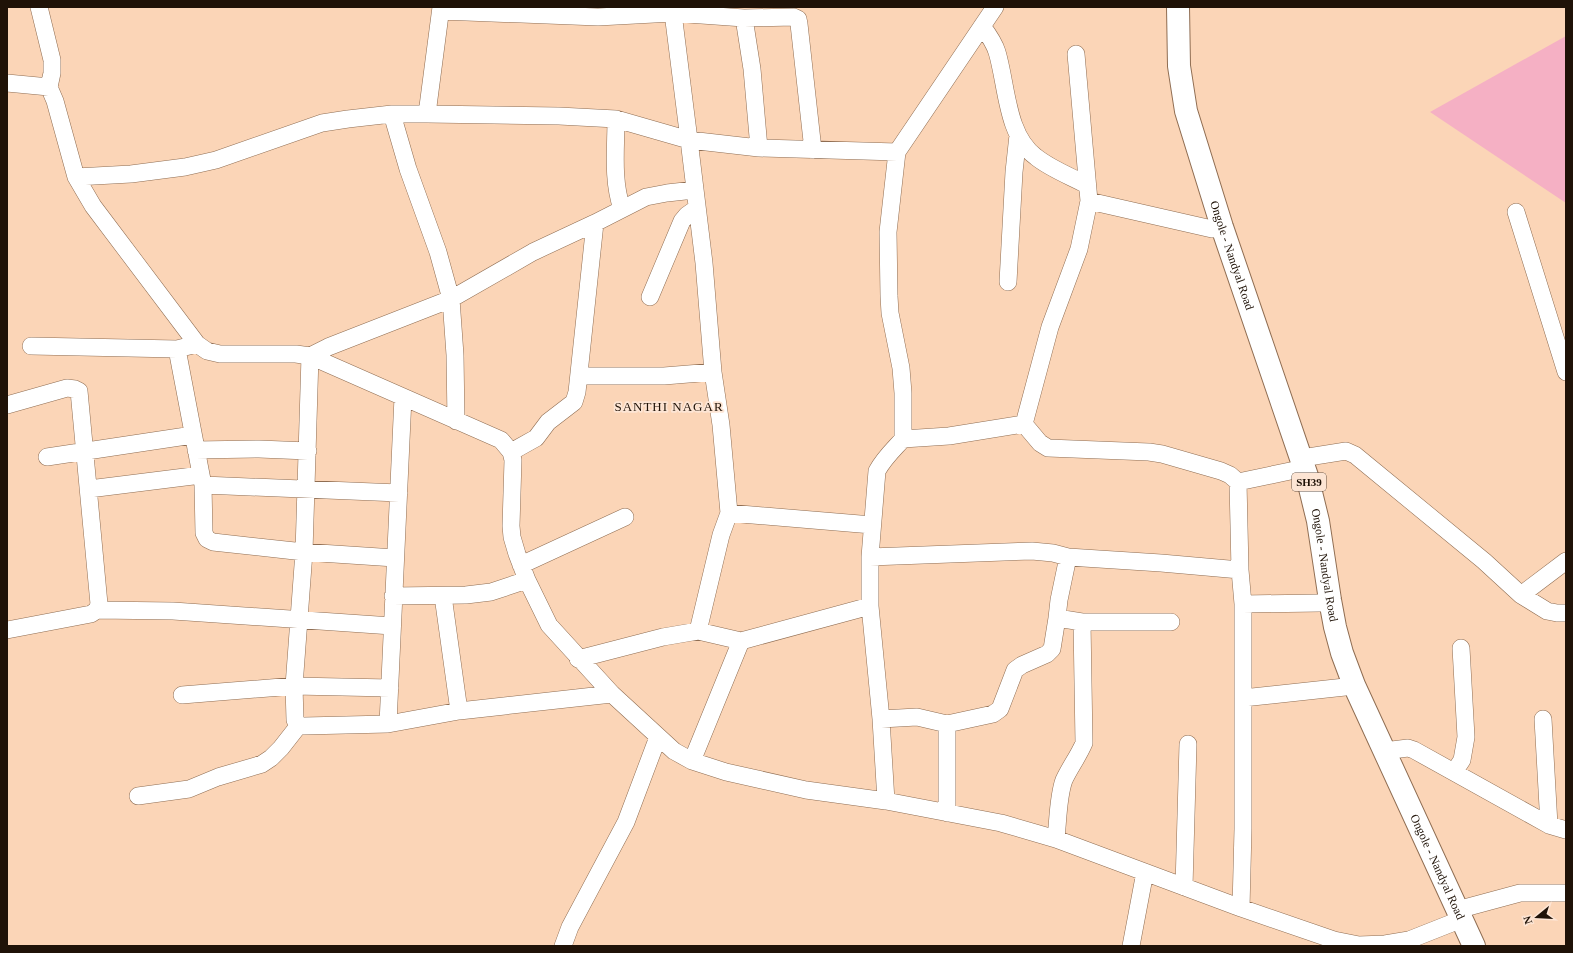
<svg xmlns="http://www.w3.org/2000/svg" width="1573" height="953" viewBox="0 0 1573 953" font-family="'Times New Roman',serif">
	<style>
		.green { fill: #f5b0c4 }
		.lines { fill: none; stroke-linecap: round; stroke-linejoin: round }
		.minor-casing { stroke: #8f6d52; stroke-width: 18 }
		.major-casing { stroke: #8f6d52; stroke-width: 24 }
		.minor { stroke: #fff; stroke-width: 17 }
		.major { stroke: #fff; stroke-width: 22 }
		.labels { text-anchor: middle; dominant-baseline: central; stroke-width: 3.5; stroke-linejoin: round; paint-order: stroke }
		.shield { fill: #fde5d4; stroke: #625144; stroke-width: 1 }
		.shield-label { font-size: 11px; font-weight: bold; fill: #1f1207 }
		.street-label { font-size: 12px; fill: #1f1207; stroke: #fde5d4 }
		.neighbourhood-label { font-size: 13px; letter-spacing: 1px; fill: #1f1207; stroke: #fde5d4 }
	</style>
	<rect width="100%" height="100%" fill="#fbd5b7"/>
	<path class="green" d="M1566,36v167l-136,-91z"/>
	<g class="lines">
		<g class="minor-casing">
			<path id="minor" d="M39,7l13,53v13l-3,14 6,14 21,76 17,29 104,138 10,7 13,3h76l14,2 191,84 10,12 2,8 -2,66 1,11 5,17 10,26 22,45 63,69 62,57 18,10 34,11 80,18 80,11 115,22 55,16 185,69 93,32 25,5 26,-1 24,-4 43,-17
				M441,7l-14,107 132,2 57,3 73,21 15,123 9,109 8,53 8,88 -8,22 -23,96
				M674,7l-1,6 16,127 70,8 138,4
				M441,11l157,6 75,-4 71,5 50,-1 4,2 1,5 14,126
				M744,18l8,51 7,79
				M982,26c6,8 12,16 15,26 10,33 9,83 39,105 15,12 34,19 51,28
				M1076,54l13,147 123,28
				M7,83l42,4
				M392,114l16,55 30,83 13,47 4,56 1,66
				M616,119c0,29 -4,61 6,90
				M76,177l55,-3 54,-7 31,-7 106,-37 26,-4 44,-5h35
				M1516,212l50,160
				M1008,282l6,-110 4,-37
				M650,297l32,-76 5,-6 10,-7
				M197,344l-20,5 26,136 1,48 3,6 6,3 91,10 91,6
				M31,346l146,3
				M579,376h85l49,-4
				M7,405l60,-17 8,1 4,2 20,213 -2,6 -6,4 -84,16
				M1024,424l16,19 8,5 101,4 13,2 59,17 9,4 8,7 2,88 3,34 77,-1
				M903,439l46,-3 75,-12 26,-97 29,-78 10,-48
				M196,450l63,-1 49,2
				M511,452l25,-14 12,-16 26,-20 3,-10 18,-169
				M47,457l146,-22
				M1302,458l44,-7 9,4 129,106 37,34 26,16 10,2h9
				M1238,482l57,-12
				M203,485l196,8
				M89,489l112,-14
				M729,513l143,12
				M870,557l162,-6 21,2 15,4 93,6 79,7
				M521,565l104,-48
				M1521,595l45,-34
				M393,596l73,-1 25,-3 36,-12
				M443,596l16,115
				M97,610l76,1 219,15
				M1082,622h89
				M578,659l85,-22 35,-6 43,10
				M612,694l-153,17 -71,13 -84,2 -5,-1 -4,-5 -1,-34 10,-134 6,-196 18,-9 123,-48 82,-47 62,-29 51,-26 21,-4 27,-3
				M182,695l112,-9 96,2
				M1243,698l102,-11
				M881,719l36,-2 30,7
				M1543,719l6,106
				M388,724l15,-327
				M1384,751l24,-3 6,2 135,75 17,5
				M692,761l49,-120 129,-35
				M1454,772l8,-12 4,-23 -5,-89
				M138,796l51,-7 29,-12 44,-13 9,-6 10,-10 18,-23
				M886,801l-5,-82 -11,-113v-49l7,-86c7,-13 16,-21 26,-32v-46l-2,-25 -11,-55 -1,-17 -1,-64 9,-80 98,-145
				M947,813v-89l46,-10 7,-5 15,-39 7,-5 25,-11 5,-5 5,-31
				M1056,839c2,-18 2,-43 8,-59 6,-13 14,-23 20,-37l-2,-121 -25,-4 2,-18 9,-43
				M1184,887l4,-143
				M1241,908l2,-79v-225
				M1457,910l63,-17h46
				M563,946l7,-19 56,-105 32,-85
				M1131,946l14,-74"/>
		</g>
		<g class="major-casing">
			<g id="major">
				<path id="s1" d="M1178,7l1,59 7,45 36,116 85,249 11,45 12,79 5,27 7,26 12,32 120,261"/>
			</g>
		</g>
		<use href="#minor" class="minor"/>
		<use href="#major" class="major"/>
	</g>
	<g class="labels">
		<rect class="shield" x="1292" y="473" width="34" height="18" rx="3"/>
		<g class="shield-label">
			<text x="1309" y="482">SH39</text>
		</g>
		<g class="street-label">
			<text stroke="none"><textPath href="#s1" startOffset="256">Ongole - Nandyal Road</textPath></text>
			<text stroke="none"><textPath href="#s1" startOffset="580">Ongole - Nandyal Road</textPath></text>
			<text stroke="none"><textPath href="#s1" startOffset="904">Ongole - Nandyal Road</textPath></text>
		</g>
		<g class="neighbourhood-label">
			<text x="669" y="406">SANTHI NAGAR</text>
		</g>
	</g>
	<rect width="1573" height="953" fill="none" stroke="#1f1207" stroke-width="16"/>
	<g transform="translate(1537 917) rotate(252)" stroke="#fde5d4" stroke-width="3" paint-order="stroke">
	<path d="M0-3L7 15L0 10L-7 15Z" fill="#1f1207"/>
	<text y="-6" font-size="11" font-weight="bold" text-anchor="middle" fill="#1f1207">N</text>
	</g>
</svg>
